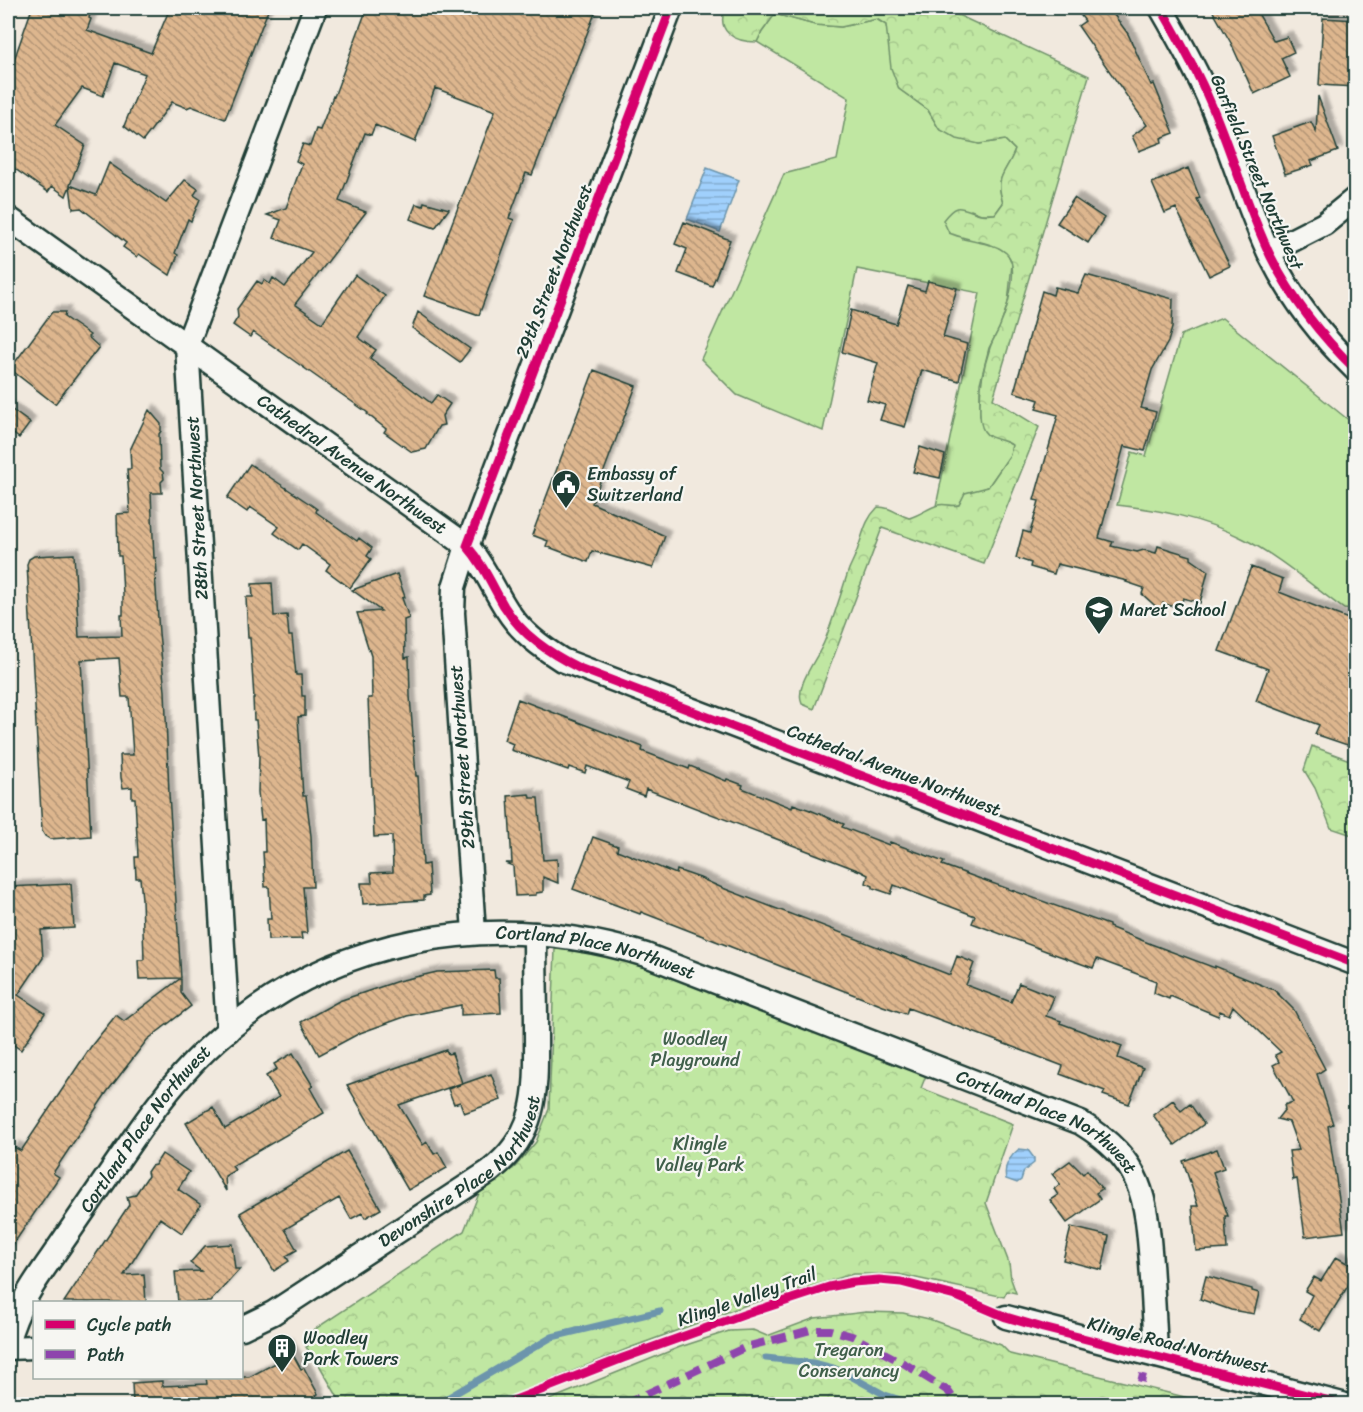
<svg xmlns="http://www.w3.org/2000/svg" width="1363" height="1412" viewBox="0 0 1363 1412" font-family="Sriracha,sans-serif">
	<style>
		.grass { fill: #c0e7a2; stroke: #70926b; stroke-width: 1.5 }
		.forest { fill: url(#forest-crowns); stroke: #70926b; stroke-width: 1.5 }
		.water { fill: url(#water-rules); stroke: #6c95ac; stroke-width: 1.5 }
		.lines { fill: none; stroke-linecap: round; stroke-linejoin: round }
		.stream { stroke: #6c95ac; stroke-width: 7 }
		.building { fill: url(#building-back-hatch); stroke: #1f3d34; stroke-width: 1.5; filter: url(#shadow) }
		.minor-casing { stroke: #1f3d34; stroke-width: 27 }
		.minor { stroke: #f6f6f2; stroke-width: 22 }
		.quiet { stroke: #8e44ad; stroke-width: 8; stroke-dasharray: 15 8; stroke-linecap: butt }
		.cycleway-casing { stroke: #f6f6f2; stroke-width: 13 }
		.cycleway { stroke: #d6006c; stroke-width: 9 }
		.labels { text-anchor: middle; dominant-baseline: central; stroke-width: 4.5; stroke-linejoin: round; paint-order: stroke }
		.street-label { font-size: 18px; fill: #1f3d34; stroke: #f6f6f2 }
		.poi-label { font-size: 18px; fill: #1f3d34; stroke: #f6f6f2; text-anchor: start }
		.park-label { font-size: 18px; fill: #3f5f4a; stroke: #f6f6f2 }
	</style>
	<defs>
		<pattern id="forest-crowns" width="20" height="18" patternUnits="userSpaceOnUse" patternTransform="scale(1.5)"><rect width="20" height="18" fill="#c0e7a2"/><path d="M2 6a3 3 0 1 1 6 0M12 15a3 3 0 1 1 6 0" fill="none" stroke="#a5c78c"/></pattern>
		<pattern id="water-rules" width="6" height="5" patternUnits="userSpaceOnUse" patternTransform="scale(1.5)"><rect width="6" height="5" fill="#a0d0fc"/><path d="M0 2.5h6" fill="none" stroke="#82aacd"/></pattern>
		<pattern id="building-back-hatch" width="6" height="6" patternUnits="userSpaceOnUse" patternTransform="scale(1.5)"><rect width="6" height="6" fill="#ddb68e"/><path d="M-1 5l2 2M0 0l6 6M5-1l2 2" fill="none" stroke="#b39575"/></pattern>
		<filter id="shadow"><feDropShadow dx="5.5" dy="-5.5" stdDeviation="1.5" flood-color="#0004"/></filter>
	</defs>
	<rect width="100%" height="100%" fill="#f1e9de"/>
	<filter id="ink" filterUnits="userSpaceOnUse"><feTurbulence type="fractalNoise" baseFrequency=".0167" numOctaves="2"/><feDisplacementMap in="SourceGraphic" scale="12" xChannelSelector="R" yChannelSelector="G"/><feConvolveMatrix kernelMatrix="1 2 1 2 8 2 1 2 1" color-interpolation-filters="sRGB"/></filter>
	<g filter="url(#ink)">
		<path class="grass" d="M775,14l40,11 26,2 35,-8 10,6 13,64 29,21 11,19 40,15 26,-4 10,10c-9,24 -21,26 -12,53l-8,11h-14l-10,-4 -8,29 33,7 12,8 4,10 -4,39 -8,24 -11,21 -9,35v33l20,23 12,6 -2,10 -22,32c-13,6 -23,4 -29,18 -8,2 -15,-1 -23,1l44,-213 -123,-24 -34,162 -86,-36 -36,-36 83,-185 53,-14 12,-62 -92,-56 5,-10z
			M1222,318l124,100 9,5v187l-11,-1c-32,-23 -67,-54 -102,-71 -40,-20 -81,-28 -125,-33l15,-53 14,4 35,-121z"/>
		<path class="forest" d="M725,8h218l146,68 -96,323 46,28 -55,137 -102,-36 -68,181 -12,-5c-8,-19 16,-45 23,-64 9,-23 16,-47 24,-71 3,-7 7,-14 9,-21 6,-17 7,-28 20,-41 14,0 18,7 31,11 11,-3 19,-10 29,-13 8,-2 13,2 21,0l6,-12 23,-6 22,-32 2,-10c-8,-7 -22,-4 -28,-14 -5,-7 -4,-18 -4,-26 0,-19 3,-36 9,-54 2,-9 8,-17 11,-25 7,-16 19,-57 8,-71 -10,-13 -44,-15 -59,-22l-6,-13c15,-20 18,-11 37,-6 5,1 11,0 15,0l8,-11c-9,-28 3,-29 12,-53l-10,-10 -26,4 -22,-5 -18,-10 -11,-19 -29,-21 -8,-21 -5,-43 -9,-6 -36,8 -26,-2 -40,-11 -13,18 -5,10c-23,0 -41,-10 -32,-34z
			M1312,746l43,16v74l-24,-8 -16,-40 -11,-18z
			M555,949l54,5 58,18 260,101 -6,15 92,36 -27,79 23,60 2,16 5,14 -9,-2 -3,6 -106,-23h-45l-104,30 -117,43 -140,57h-154l2,-3 -22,-38 -12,-16 2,-1 -5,-9 161,-106 16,-40 35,-24 21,-25 13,-33z
			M866,1312l37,1 26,6 72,26 9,9 203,50h-674l141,-57 49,-16 24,-1 14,6 48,-18z"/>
		<path class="water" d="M707,168l32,12 -19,52 -33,-13z
			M1019,1149l9,1 6,8v5l-10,8 -3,9 -4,3 -11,-4c-3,-13 3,-22 13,-30z"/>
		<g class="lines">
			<path class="stream" d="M766,1358l47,5 20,5 12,5 40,22 28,9
				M437,1404l115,-67 108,-26"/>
		</g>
		<path class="building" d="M32,8h60l-3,10 2,1 -4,11 64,23 19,-45h99l-44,111 -34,-13 -4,2 -15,-6 -29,39 -19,-15 21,-52 -30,-11 -12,33 -21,-8 -27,37 30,20 -15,40 26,10 13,-32 57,40 19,-23 13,9 -4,6 6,4 -9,22 -3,-2 -13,34 3,2 -8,20 -31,-21 -2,3 -14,-10 3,-4 -45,-35 -8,1 -3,-23 -4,10 -14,-10 -4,6 -40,-28v-87z
			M367,8h47l17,6 1,-6h165l-65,167 -6,-2 -17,45 5,2 -35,95 -55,-19 71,-185 -60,-23 -20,54 -40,-17 -4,10 -6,-2 -26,68 27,11 -71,92 27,19 33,-48 30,21 -27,41 18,13 -6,8 61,45 6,-8 13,9 -8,12 2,9 -5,1 -13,23 -14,3 -28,-20 2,-3 -19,-15 1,-1 -115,-81 -3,5 -17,-12 5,-8 -1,-8 20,-28 5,3 2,-4 6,4 3,-6 12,9 27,-35 -38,-14 7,-18 -14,-5 19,-7 16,-44 -6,-3 7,-17 7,2 6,-17 4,1 13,-34 1,1z
			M1075,8h34l19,26 23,51 3,-1 20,49 -13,5 1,4 -23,9 -7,-15 15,-11 -69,-99 7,-5z
			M1211,8h44l19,33 13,-4 7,15 -13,6 9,19 -36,17 -23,-51z
			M1323,18l33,2v67l-37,-2z
			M1318,96l20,55 -27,10 2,4 -28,9 -13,-38 39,-14 5,10z
			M1188,168l12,30 -3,1 33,67 -21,10 -33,-68 -11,5 -13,-30z
			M1074,198l30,20 -16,25 -31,-20z
			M424,202l25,7 -14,19 -25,-9 6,-15 7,2z
			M684,222l46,18 -18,46 -34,-13 9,-24 -12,-5z
			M1086,275l87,24 -1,29 -4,14 -16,28 -11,38 15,4 -11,39 -21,-5 -25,92 14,4 -2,4 26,6 7,-2 12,3 2,-7 33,10v3l17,12 -8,32 -17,-5 -2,7 -10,1 -8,-3 -2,8 -19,-17 2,-6 -18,-6 1,-1 -70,-17 -3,10 -24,-7 1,-4 -15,-5 7,-27 7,2 9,-32 -5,-1 24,-85 -22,-6 3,-9 -25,-8 28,-101 11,4 2,-8 23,6z
			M928,281l29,7 -14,49 24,7 -8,37 -37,-11 -17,57 -25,-7 5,-15 -18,-5 11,-37 -36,-11 9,-42 45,14 12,-38 17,5z
			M52,312h13l-1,5 26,18 -2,2 11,10 -44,57 -45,-35z
			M418,312l52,37 -10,13 -48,-34z
			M594,370l42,16 -44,117 73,33 -12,32 -61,-17 -4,11 -42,-16 2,-5 -16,-6z
			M8,407l22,16 -11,15 -11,-8z
			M149,410l12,14v7l-2,3 1,35 3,3 1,7 -3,3 1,11h-11l3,65h2l1,15 -2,1 4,59 6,58 4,103 12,184 -42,1 -1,-19h6l-2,-61 -2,-21h-4l-1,-21h3l-3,-59h-3v-11l-9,1 -2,-10 -1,-23h13l-4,-58h-7l-3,-39 -38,2 10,176 -41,3 -5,-3 -3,-5 -15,-267 2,-5 5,-3 40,-2 5,83 43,-1 -1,-21h2v-20l-2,-39h-3l-1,-42 13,-1 -3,-44h4l-1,-19z
			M920,447l25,8 -5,23 -27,-6z
			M250,464l60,40 7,5 -1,3 41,29 2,-3 13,10 -5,8 4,3 -21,29 -24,-18 4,-6 -28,-20 -4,6 -24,-17 5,-6 -29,-20 -3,5 -20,-14z
			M1251,567l32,12 -4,13 77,30v126l-41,-14 4,-9 -63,-24 12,-32 -49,-18z
			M397,574l8,23 -3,1 7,20 -5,2 1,38 4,-1 1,39 6,80h2l5,89 5,-1 2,31 -6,1v4l-61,4 -2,-21h11l-1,-10 22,-1 -1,-36 -18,1 -6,-139h4l-1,-42 -14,-43 24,-2 -29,-21z
			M272,583l2,33 13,-1 2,21h3l4,39h5l1,21h3v20l-7,1 5,79h3l5,40 2,51h-10l4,46h-6l1,6 -34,1 -1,-21h4l-2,-32h-4l-2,-35h2l-1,-33 -3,1 -3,-28 1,-35 -3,-37h-2l-1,-22h1l-4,-60h-2l-2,-41h7l-1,-13z
			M518,699l125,48 -1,4 47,18 1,-3 36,15 1,-2 16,6 -1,3 50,20 1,-4 17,6 34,14 -2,3 47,18 1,-3 38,14 16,6 -2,3 167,60v2l42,17 64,24v-2l59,24 20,20 31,59 -8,5 16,50 -5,2 16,106 -39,5 -8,-58 -4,1 -4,-29 10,-1 -10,-28 -12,-3 8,-10 -1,-4 9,-3 -20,-37 6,-3 -4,-7 6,-3 -48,-46 -4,9 -9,-4 -2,5 -48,-20 -1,3 -15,-6 2,-12 -59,-22 -4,9 -47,-17 -74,-28 3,-7 -81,-31 -3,9 -18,-6v-2l-7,-3 2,-8 -8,-4 -214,-82 -2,7 -18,-7 3,-7 -42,-16 -2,7 -16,-6 -1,3 -57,-20 2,-6 -9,-4z
			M529,794l1,4h8l5,62 14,-1 1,24 -15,-6v15l-7,1v2l-21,1 -2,-30 -8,-3h7l-4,-67z
			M593,837l25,9 -1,4 59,24 1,-4 23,8 20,9 78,30v-1l152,59 7,-19 17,7 -8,22 45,17 8,-19 35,14 -8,19 15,5 -1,2 62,23 -4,12 25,10 -14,36 -26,-9 2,-4 -45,-17 3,-8 -42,-16 -113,-42 -2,6 -23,-8 -242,-94 -1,2 -67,-25z
			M71,884l3,44 -33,2 2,28 -25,37 27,18 -24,37 -13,-9v-154z
			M494,970l1,8h4l2,35 -40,2v-10l-54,11 -47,17 -41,22 -18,-33 38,-21 59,-20 39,-9z
			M181,978v15l10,13 -44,34 -40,52 -54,81 6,4 -51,75v-95l6,-10 7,4 71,-106 24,-30 8,6z
			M446,1050l2,4 4,-1 10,30 -63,22 24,40 4,-3 7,12 4,-2 9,16 -39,22 -61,-105z
			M293,1053l20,33 -3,2 14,25 -92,53 3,4 -10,6 1,15 -40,-68 27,-16 12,22 54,-32 -13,-21 11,-7 -3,-5z
			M491,1074l10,26 -37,13 -4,-11 -6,2 -6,-15z
			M1173,1100l8,11 9,-7 14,20 -29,21 -22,-30z
			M1217,1149l7,19 -11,4 15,44h-3l2,33 -31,2 -4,-45h6l-15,-45z
			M347,1151l34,58 -16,9 -3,-5 -11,6 -12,-21 -54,31 12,21 -11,6 3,5 -15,10 -34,-58z
			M162,1154l27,18 -11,17 23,16 -19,28 -22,-15 -36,57 20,-1 2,28h-82l65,-97 -2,-8 8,-2 13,-19 -1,-4 4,-6 4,-1z
			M1070,1161l13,13 4,-4 15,19 -6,4 4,6 -33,24 -17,-23 8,-5 -4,-6 6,-5 -8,-10z
			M1071,1227l38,9 -7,34 -39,-10z
			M232,1244l3,25h5l-30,33h-32l-3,-30 26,-1 -11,-8 15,-17z
			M1336,1257l20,11v5l-36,58 -20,-12 12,-24 -7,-4 9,-14 7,4z
			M1206,1276l46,13v2l7,2 -5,21 -23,-4 -31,-11z
			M287,1344l14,25 3,-1 14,26 -2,1 5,9h-188l-1,-21 30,-2v5l45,-2 -1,-7h43l27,-14 -5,-10z"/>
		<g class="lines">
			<g class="minor-casing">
				<g id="minor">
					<path d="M1161,8c18,31 36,63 50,96 22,51 36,104 60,153 21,42 51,80 85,113"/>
					<path id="s1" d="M8,218l459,328c17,19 26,43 40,64 14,22 33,36 55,50l794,304"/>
					<path d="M1269,252l55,-28 32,-26"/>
					<path d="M474,933l-21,-320 1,-26 13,-41 204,-538"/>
					<path d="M228,1031l-41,-686 128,-337"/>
					<path d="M1006,1317l336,87"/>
					<path id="s2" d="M242,1328l31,-15 217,-142c50,-39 46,-83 46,-141 0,-32 -1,-64 -1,-96"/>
					<path id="s3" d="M8,1341c8,-32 25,-57 44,-84 15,-22 31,-45 46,-67 34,-49 65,-99 108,-140 120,-115 285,-142 440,-95l435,168c62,38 65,74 70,140 2,31 4,62 5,93"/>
					<path d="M8,1348l26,-1"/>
				</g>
			</g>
			<use href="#minor" class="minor"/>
			<path class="quiet" d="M1141,1382l2,-8
				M625,1404l121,-57 65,-17h20l21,6 53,28 43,27 9,13"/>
			<g class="cycleway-casing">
				<path id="cycleway" d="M671,8l-204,538c16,18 25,39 37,60 18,29 45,47 75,62l777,296
					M1161,8c18,31 36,63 50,96 22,51 36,104 60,153 21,42 51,80 85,113
					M505,1404l118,-46 123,-44 83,-27 24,-5 26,-2 22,2 58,15 47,20 37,11 299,76"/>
			</g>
			<use href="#cycleway" class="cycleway"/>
		</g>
	</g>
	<defs>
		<g id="civic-pin" transform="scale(1.5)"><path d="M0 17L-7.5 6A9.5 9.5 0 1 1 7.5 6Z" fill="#1f3d34" stroke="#f6f6f2"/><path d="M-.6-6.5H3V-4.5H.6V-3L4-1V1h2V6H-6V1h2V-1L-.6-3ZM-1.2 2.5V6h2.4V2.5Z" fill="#fff"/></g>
		<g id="school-pin" transform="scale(1.5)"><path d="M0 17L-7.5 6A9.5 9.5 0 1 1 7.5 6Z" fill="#1f3d34" stroke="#f6f6f2"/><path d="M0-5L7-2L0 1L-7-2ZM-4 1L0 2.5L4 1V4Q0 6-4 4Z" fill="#fff"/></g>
		<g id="building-pin" transform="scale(1.5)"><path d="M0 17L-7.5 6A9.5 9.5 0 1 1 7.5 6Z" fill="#1f3d34" stroke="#f6f6f2"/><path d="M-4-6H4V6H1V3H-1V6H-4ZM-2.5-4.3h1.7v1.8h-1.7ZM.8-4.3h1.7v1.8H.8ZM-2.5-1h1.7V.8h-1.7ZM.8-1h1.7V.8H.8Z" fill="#fff"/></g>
	</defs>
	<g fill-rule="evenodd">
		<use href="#civic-pin" x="566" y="484"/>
		<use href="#school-pin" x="1099" y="610"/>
		<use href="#building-pin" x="282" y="1348"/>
	</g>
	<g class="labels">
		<g class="street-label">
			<text transform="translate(1257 172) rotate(67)">Garfield Street Northwest</text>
			<text transform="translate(554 271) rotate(-69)">29th Street Northwest</text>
			<text stroke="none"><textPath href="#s1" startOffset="423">Cathedral Avenue Northwest</textPath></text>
			<text transform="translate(197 508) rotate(-93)">28th Street Northwest</text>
			<text transform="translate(462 757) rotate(-94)">29th Street Northwest</text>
			<text transform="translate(894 770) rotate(21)">Cathedral Avenue Northwest</text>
			<text stroke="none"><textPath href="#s3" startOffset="776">Cortland Place Northwest</textPath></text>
			<text stroke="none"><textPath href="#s3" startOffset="1262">Cortland Place Northwest</textPath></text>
			<text stroke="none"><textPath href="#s3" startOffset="254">Cortland Place Northwest</textPath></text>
			<text stroke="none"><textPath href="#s2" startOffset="273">Devonshire Place Northwest</textPath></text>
			<text transform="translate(747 1297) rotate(-19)">Klingle Valley Trail</text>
			<text transform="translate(1178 1345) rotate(14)">Klingle Road Northwest</text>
		</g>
		<g class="poi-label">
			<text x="587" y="474">Embassy of<tspan x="587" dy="21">Switzerland</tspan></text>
			<text x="1120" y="610">Maret School</text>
			<text x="303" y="1338">Woodley<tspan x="303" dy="21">Park Towers</tspan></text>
		</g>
		<g class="park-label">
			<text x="695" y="1039">Woodley<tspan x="695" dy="21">Playground</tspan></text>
			<text x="700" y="1144">Klingle<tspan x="700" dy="21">Valley Park</tspan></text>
			<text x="849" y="1350">Tregaron<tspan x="849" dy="21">Conservancy</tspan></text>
		</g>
	</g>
	<rect width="1363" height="1412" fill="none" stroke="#f6f6f2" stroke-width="30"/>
	<rect x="15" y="15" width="1333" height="1382" fill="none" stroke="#1f3d34" stroke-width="2" filter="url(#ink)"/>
	<rect x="33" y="1301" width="210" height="78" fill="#f6f6f2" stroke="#a0aca6" stroke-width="1.5"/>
	<rect x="45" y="1320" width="30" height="9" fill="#d6006c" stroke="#a0aca6" stroke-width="1.5"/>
	<text x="87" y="1331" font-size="18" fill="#1f3d34">Cycle path</text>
	<rect x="45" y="1350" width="30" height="9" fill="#8e44ad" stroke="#a0aca6" stroke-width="1.5"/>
	<text x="87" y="1361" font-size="18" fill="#1f3d34">Path</text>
</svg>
